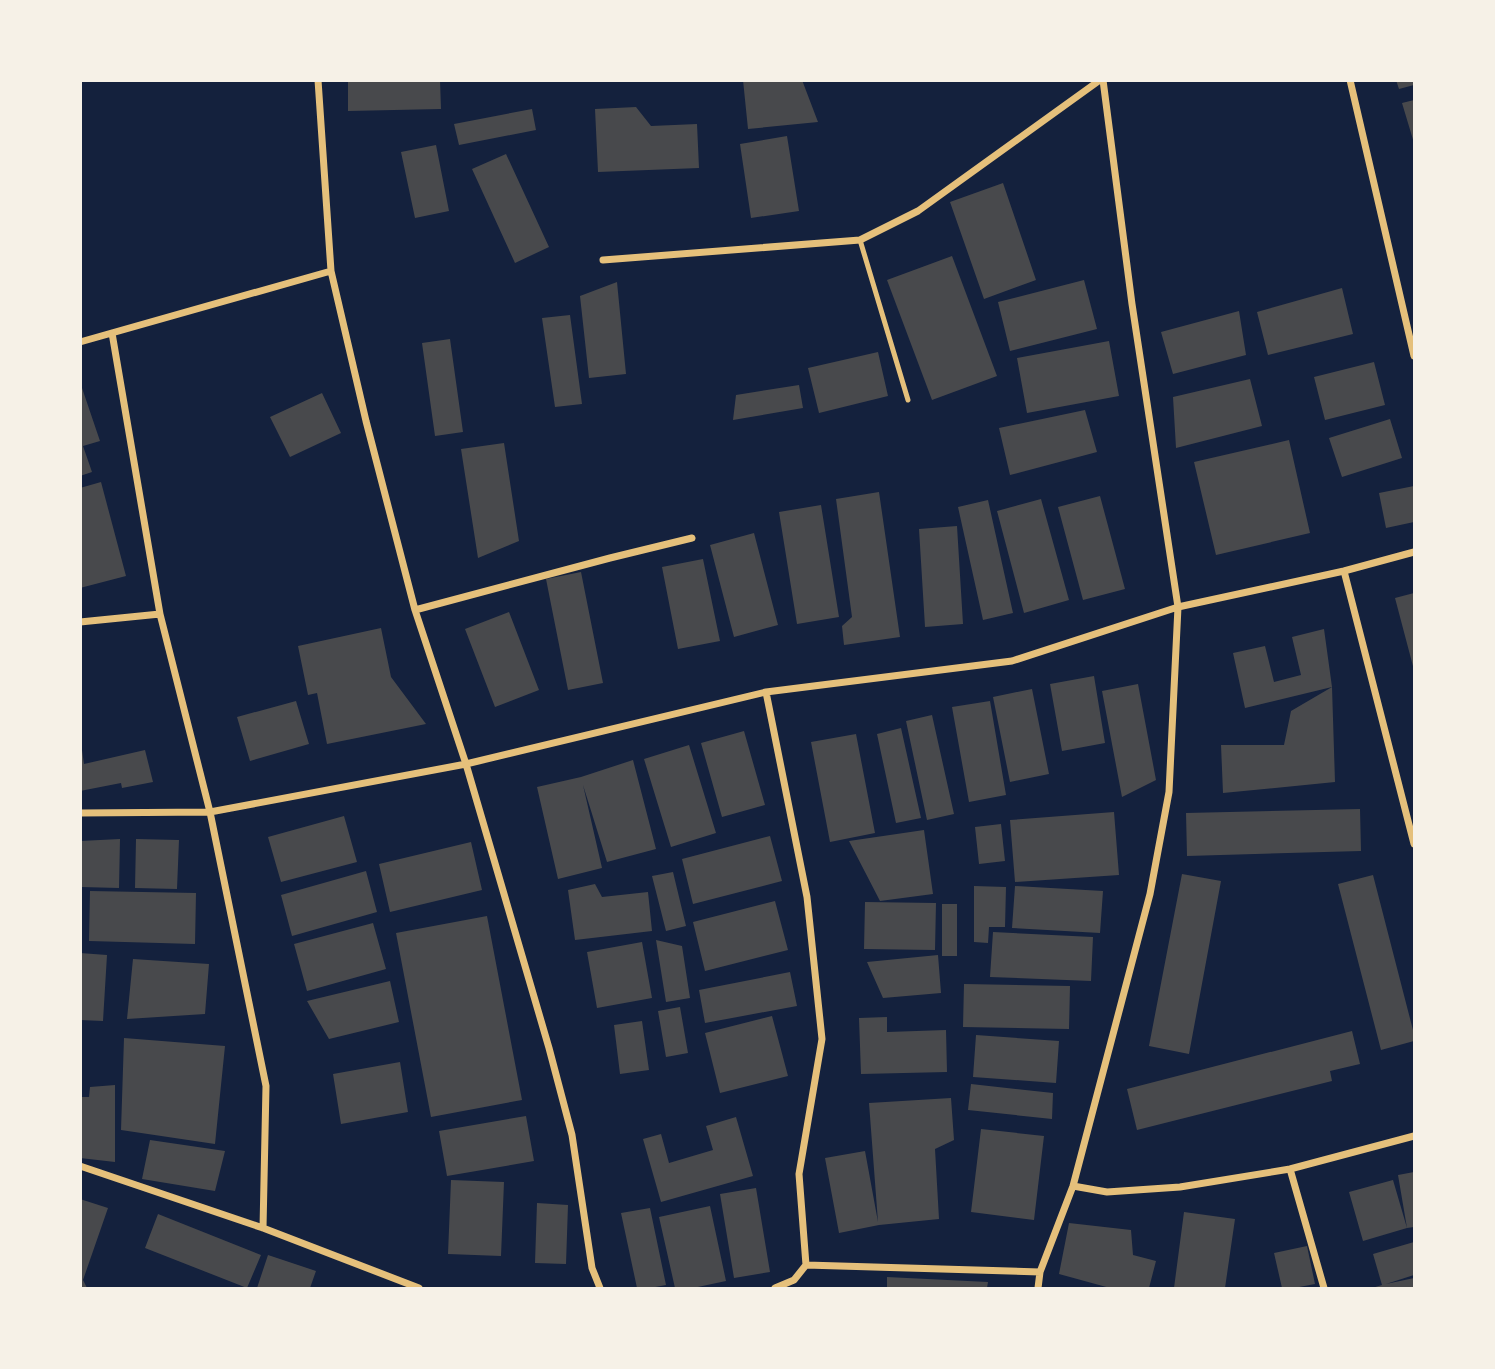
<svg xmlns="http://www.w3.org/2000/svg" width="1495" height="1369" viewBox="0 0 1495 1369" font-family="Ubuntu,sans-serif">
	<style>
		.building { fill: #48494c }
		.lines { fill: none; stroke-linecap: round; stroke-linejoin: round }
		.service { stroke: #e5c07b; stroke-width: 5 }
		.minor { stroke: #e5c07b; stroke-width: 7 }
	</style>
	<rect width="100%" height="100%" fill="#14213d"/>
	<path class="building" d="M348,80h92l1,29 -93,2z
		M743,80h59l16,42 -70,7z
		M1396,80h18v5l-15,4z
		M1414,100v43l-12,-40z
		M636,107l15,19 46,-2 2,44 -101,4 -3,-63z
		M532,109l4,21 -77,15 -5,-21z
		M787,136l12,75 -48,7 -11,-74z
		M436,145l13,66 -34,7 -14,-66z
		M506,154l43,93 -34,16 -43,-94z
		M1003,183l33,97 -52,19 -34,-97z
		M952,256l45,120 -65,24 -45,-120z
		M1084,280l13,49 -87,22 -12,-49z
		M617,282l9,92 -37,4 -9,-82z
		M1342,288l11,46 -85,21 -11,-43z
		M1239,311l7,44 -73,19 -12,-42z
		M570,315l12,89 -27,3 -13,-89z
		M450,339l13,93 -28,4 -13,-93z
		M1109,341l10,55 -92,17 -10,-55z
		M878,352l10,44 -69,17 -11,-45z
		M1374,362l11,43 -60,15 -11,-43z
		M1250,379l12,47 -86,22 -3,-51z
		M81,385l19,56 -17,5 9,26 -12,4z
		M799,385l4,23 -70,12 3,-25z
		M322,393l19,40 -51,24 -20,-40z
		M1085,410l12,42 -87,23 -11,-47z
		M1390,419l12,39 -60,19 -13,-39z
		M1289,440l21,93 -94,22 -22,-93z
		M504,443l15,98 -41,17 -17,-109z
		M101,482l25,94 -46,12v-100z
		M1414,486v36l-28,6 -7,-35z
		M879,492l21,145 -56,8 -2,-19 10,-9 -16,-118z
		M1100,496l25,93 -42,11 -25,-93z
		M1041,499l28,101 -45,13 -27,-102z
		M988,500l25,113 -30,7 -25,-113z
		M821,505l18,112 -42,7 -18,-112z
		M957,526l6,98 -38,3 -6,-98z
		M754,533l24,92 -44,12 -24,-92z
		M703,559l17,82 -42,8 -16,-82z
		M581,572l22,111 -35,7 -22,-111z
		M1414,593v77l-19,-72z
		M509,612l30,78 -44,17 -30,-78z
		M381,628l10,49 35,47 -99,20 -10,-51 -9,2 -10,-49z
		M1324,629l8,58 -87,21 -12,-55 32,-7 9,36 27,-7 -9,-38z
		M1094,676l11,67 -43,8 -12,-67z
		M1138,684l18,96 -34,17 -20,-106z
		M1332,687l3,95 -112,11 -2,-48h63l7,-34z
		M1032,689l17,85 -39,8 -17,-85z
		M296,701l13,43 -59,17 -13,-44z
		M990,701l16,94 -37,7 -17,-95z
		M932,715l22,99 -27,6 -21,-99z
		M901,728l20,90 -25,5 -19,-89z
		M744,731l21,74 -43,12 -21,-74z
		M856,734l19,99 -45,9 -19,-100z
		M689,745l27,88 -45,14 -27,-88z
		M80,750h2l2,14 61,-14 8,32 -31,6 -1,-5 -41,8z
		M633,760l23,89 -49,13 -24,-77 19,83 -44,11 -21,-92 44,-10z
		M1360,809l1,42 -174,5 -1,-43z
		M1114,812l5,63 -104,7 -5,-62z
		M344,816l13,46 -76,20 -13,-45z
		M1001,824l4,37 -26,3 -4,-37z
		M924,830l9,64 -53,7 -31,-60z
		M770,836l12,45 -89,23 -11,-45z
		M120,839l-1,49 -38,-1 -1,-46z
		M136,839l43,1 -2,49 -42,-1z
		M471,842l11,48 -92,22 -11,-48z
		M366,871l11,41 -85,24 -11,-41z
		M673,872l13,54 -20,5 -14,-55z
		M1182,874l39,7 -32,173 -40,-8z
		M1373,875l41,159v7l-33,9 -43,-166z
		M595,884l7,13 46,-5 4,39 -77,9 -7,-50z
		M974,886l32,1 -1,40h-16l-1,16 -14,-1z
		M1015,886l88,5 -3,42 -88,-5z
		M90,891l106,2 -1,51 -106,-3z
		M775,901l13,49 -83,21 -12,-49z
		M865,902l71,1 -1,47 -71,-1z
		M942,904h15v52h-15z
		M487,916l35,184 -91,17 -35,-184z
		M373,923l13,46 -79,22 -13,-47z
		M993,932l100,5 -2,44 -101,-4z
		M656,940l26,6 8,52 -24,4z
		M642,942l10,56 -55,10 -10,-56z
		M80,953l27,2 -4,66 -23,-1z
		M938,955l3,38 -58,5 -16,-36z
		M133,959l76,5 -4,50 -78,5z
		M790,972l7,34 -92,17 -6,-33z
		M390,981l9,41 -70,17 -22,-38z
		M964,984l106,2 -1,43 -106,-2z
		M680,1007l8,46 -22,4 -8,-46z
		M772,1016l16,60 -68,17 -15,-60z
		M887,1017v15l59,-2 1,42 -86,2 -2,-56z
		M642,1021l7,49 -29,4 -6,-49z
		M1352,1031l8,33 -30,7 2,10 -195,49 -10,-41z
		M976,1035l83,6 -3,42 -83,-6z
		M124,1038l101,8 -10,98 -94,-14z
		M400,1062l8,50 -67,12 -8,-50z
		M971,1084l82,9 -1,26 -84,-9z
		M115,1085v77l-35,-4v-61h9l1,-10z
		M951,1098l3,42 -19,9 4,70 -60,6 -40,8 -14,-75 40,-7 13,71 -9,-119z
		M526,1116l8,45 -87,15 -8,-45z
		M736,1117l17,59 -92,26 -18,-63 18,-5 8,29 44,-13 -7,-24z
		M981,1129l63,7 -10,84 -63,-8z
		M150,1140l75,11 -10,40 -73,-12z
		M1414,1172v55l-7,1 -9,-53z
		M451,1180l53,2 -3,74 -53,-2z
		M1393,1180l14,48 -44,13 -14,-49z
		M756,1188l14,84 -36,6 -14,-84z
		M80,1199l28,9 -25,72 4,8h-7z
		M537,1203l31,2 -2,59 -31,-1z
		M710,1206l16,75 -33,7h-18l-16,-71z
		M650,1208l16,77 -16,3h-13l-16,-75z
		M1184,1212l51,7 -10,69h-51z
		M158,1214l103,41 -14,33 -102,-40z
		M1069,1223l62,7 2,25 23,6 -7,27h-39l-51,-14z
		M1414,1242v33l-28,9 28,-6v10h-42l10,-3 -9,-31z
		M1307,1246l8,38 -21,4h-12l-8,-35z
		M268,1255l48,16 -6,17h-53z
		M887,1277l101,5 -1,6h-100z"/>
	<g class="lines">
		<path class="service" d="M860,240l48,160"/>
		<path class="minor" d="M1350,80l64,276
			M603,260l257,-20 58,-29 182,-131
			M331,271l35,150 49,189 51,154 83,284 23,87 20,133 8,20
			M112,333l48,281 50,198 56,274 -3,142
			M80,342l251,-71 -13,-191
			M1344,571l70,273
			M415,610l195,-52 82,-20
			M80,622l80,-8
			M766,692l41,205 15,142 -23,135 7,91
			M80,813l130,-1 256,-48 300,-72 246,-31 166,-54 166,-36 70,-19
			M80,1166l183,62 156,60
			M1290,1169l34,119
			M1073,1186l34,6 73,-5 110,-18 124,-33
			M775,1288l19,-8 12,-15 234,7
			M1038,1288l2,-16 33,-86 77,-292 19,-102 9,-185 -46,-303 -29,-224"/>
	</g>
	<rect width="1495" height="1369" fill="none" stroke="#f6f1e7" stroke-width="164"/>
</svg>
